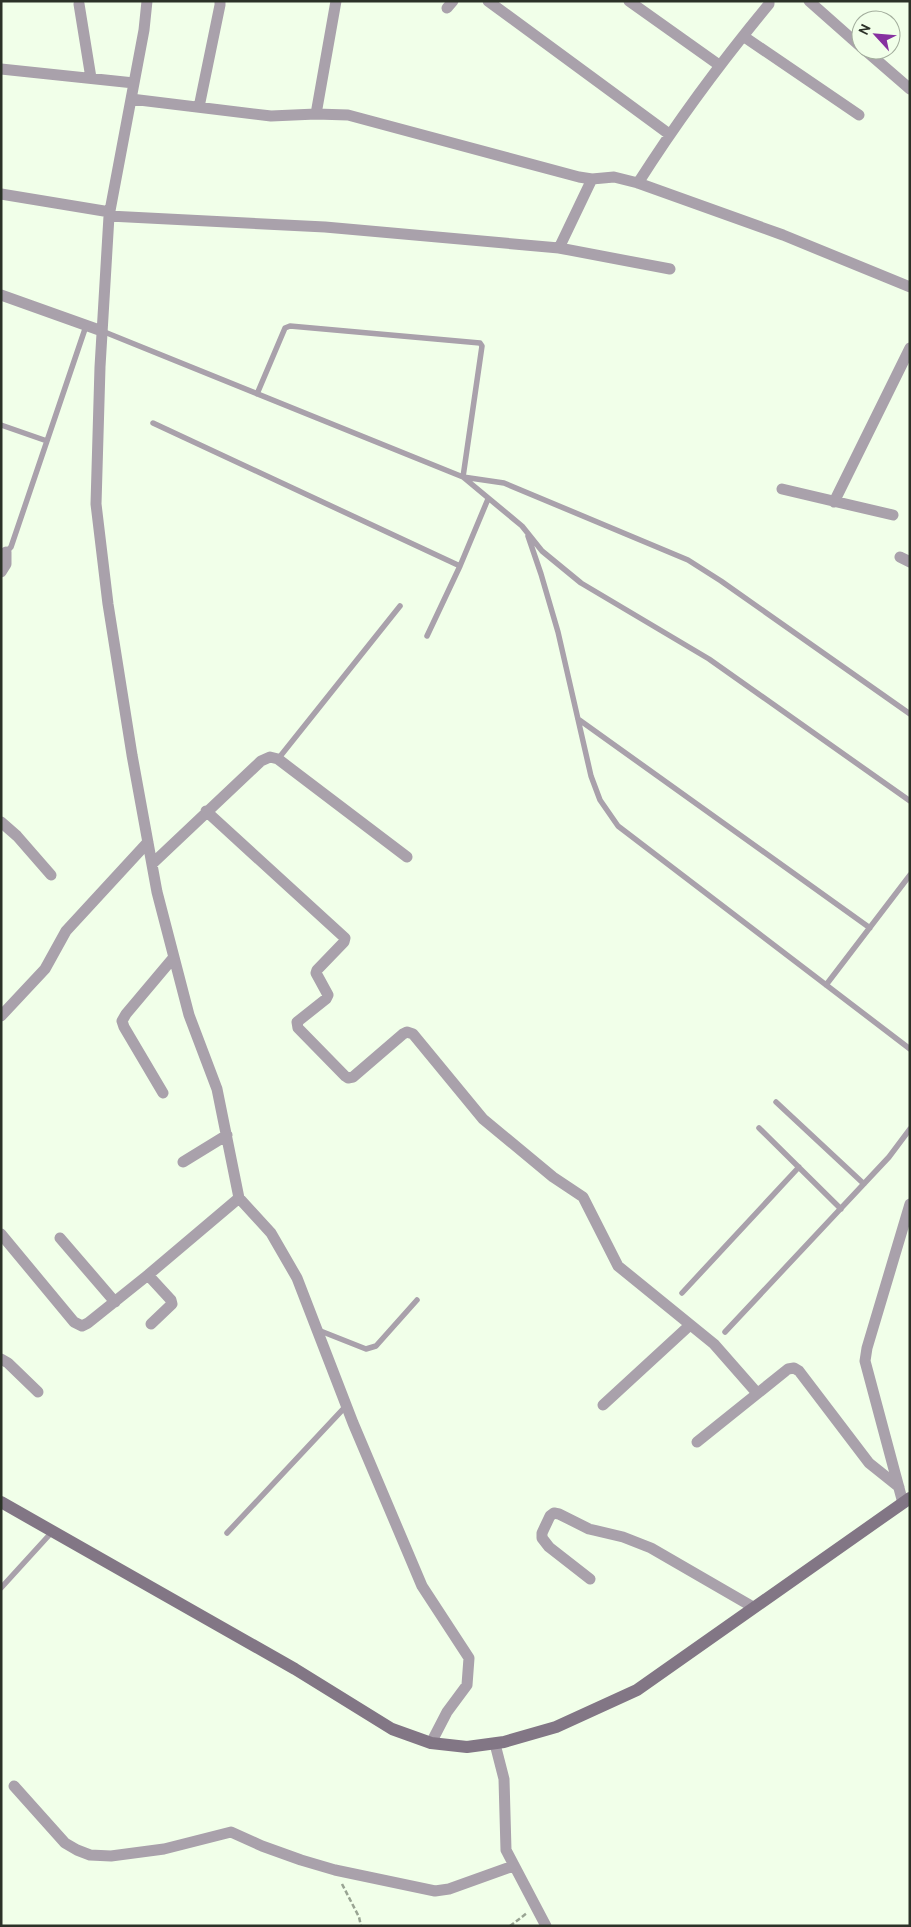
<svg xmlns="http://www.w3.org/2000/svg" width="911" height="1927" font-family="Cabin,sans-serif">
  <rect width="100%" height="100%" fill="#f1ffe9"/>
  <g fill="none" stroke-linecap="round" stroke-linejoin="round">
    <!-- path -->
    <path stroke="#99a493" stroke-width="2.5" stroke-dasharray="5 2.5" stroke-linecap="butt" d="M342,1884L359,1917L361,1926
      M510,1926L527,1913"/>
    <!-- lane -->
    <path stroke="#a9a1ab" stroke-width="5.5" d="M102,331L463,477L504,483L688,560L721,581L910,714
      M257,394L285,328L290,326L480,343L482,346L463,477L522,526L542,551L581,583L709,659L910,801
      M153,423L460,566
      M1,425L47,441
      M528,536L541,574L558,632L591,776L600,800L618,826L910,1049
      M6,552L11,547L86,326
      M427,636L460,566L488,499
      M578,719L870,928
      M278,759L400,606
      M826,985L910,875
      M776,1102L864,1184
      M759,1128L841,1209
      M682,1293L799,1167
      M318,1330L366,1349L376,1346L417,1300
      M725,1332L889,1157L910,1129
      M227,1533L346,1406
      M1,1588L52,1532"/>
    <!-- street -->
    <path stroke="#a9a1ab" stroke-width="11" d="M147,1L144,30L109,216L100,367L96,504L108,604L132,755L157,892L189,1015L217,1089L239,1198L271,1233L297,1278L353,1423L422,1586L469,1658L467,1685L447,1712L431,1743
      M488,1L669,134
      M629,1L719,65
      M809,1L861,47
      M79,4L91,78
      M447,8L453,1
      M743,36L859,115
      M865,50L910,89
      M1,69L134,83
      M131,99L271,116L316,114L348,115L579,177L592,179L614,177L638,183L783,235L910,287
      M199,107L220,5V1
      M316,114L336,1
      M638,183C678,120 721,62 769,4V1
      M1,194L110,212
      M109,216L325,227L559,248L670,269
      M559,248L592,179
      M1,295L102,331
      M782,489L893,515
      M834,502L910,348
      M900,557L910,562
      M1,572L6,564V552
      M206,811L345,938L344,942L317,970L316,973L328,995L326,999L297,1022L298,1028L345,1076L348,1078L353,1077L403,1034L407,1032L413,1034L483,1119L553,1177L583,1197L618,1266L714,1344L757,1393
      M1,822L17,836L51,875
      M152,864L261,761L270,757L278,759L407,857
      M1,1016L45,969L66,931L148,842
      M163,1093L124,1027L122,1021L126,1014L174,957
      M183,1162L227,1135
      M1,1234L74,1322L82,1326L88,1323L148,1275L239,1198
      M60,1238L115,1302
      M148,1275L171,1300L172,1304L151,1324
      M1,1359L8,1363L38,1392
      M603,1405L690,1325
      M697,1442L788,1369L794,1368L799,1371L869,1463L899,1487
      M903,1503L865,1361L867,1348L910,1204
      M590,1579L549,1547L542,1538V1533L550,1516L554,1513L559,1514L589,1529L623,1537L651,1548L753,1607
      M495,1744L504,1779L506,1850L546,1926
      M14,1786L65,1843L77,1850L90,1855L111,1856L164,1849L231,1832L262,1846L301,1860L335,1870L435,1891L449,1889L513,1866"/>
    <!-- secondary -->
    <path stroke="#827685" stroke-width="12" d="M1,1502L295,1669L392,1729L431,1743L467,1747L504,1742L556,1727L637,1690L910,1498"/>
  </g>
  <!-- border -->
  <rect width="911" height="1927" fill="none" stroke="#2c3228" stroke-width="5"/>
  <!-- north arrow -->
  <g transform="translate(876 35) rotate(296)"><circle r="24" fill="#f1ffe9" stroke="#a2ad9c"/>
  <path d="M0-4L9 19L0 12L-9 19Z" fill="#86319f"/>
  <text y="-8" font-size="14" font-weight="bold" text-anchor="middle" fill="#2c3228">N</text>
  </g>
</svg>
